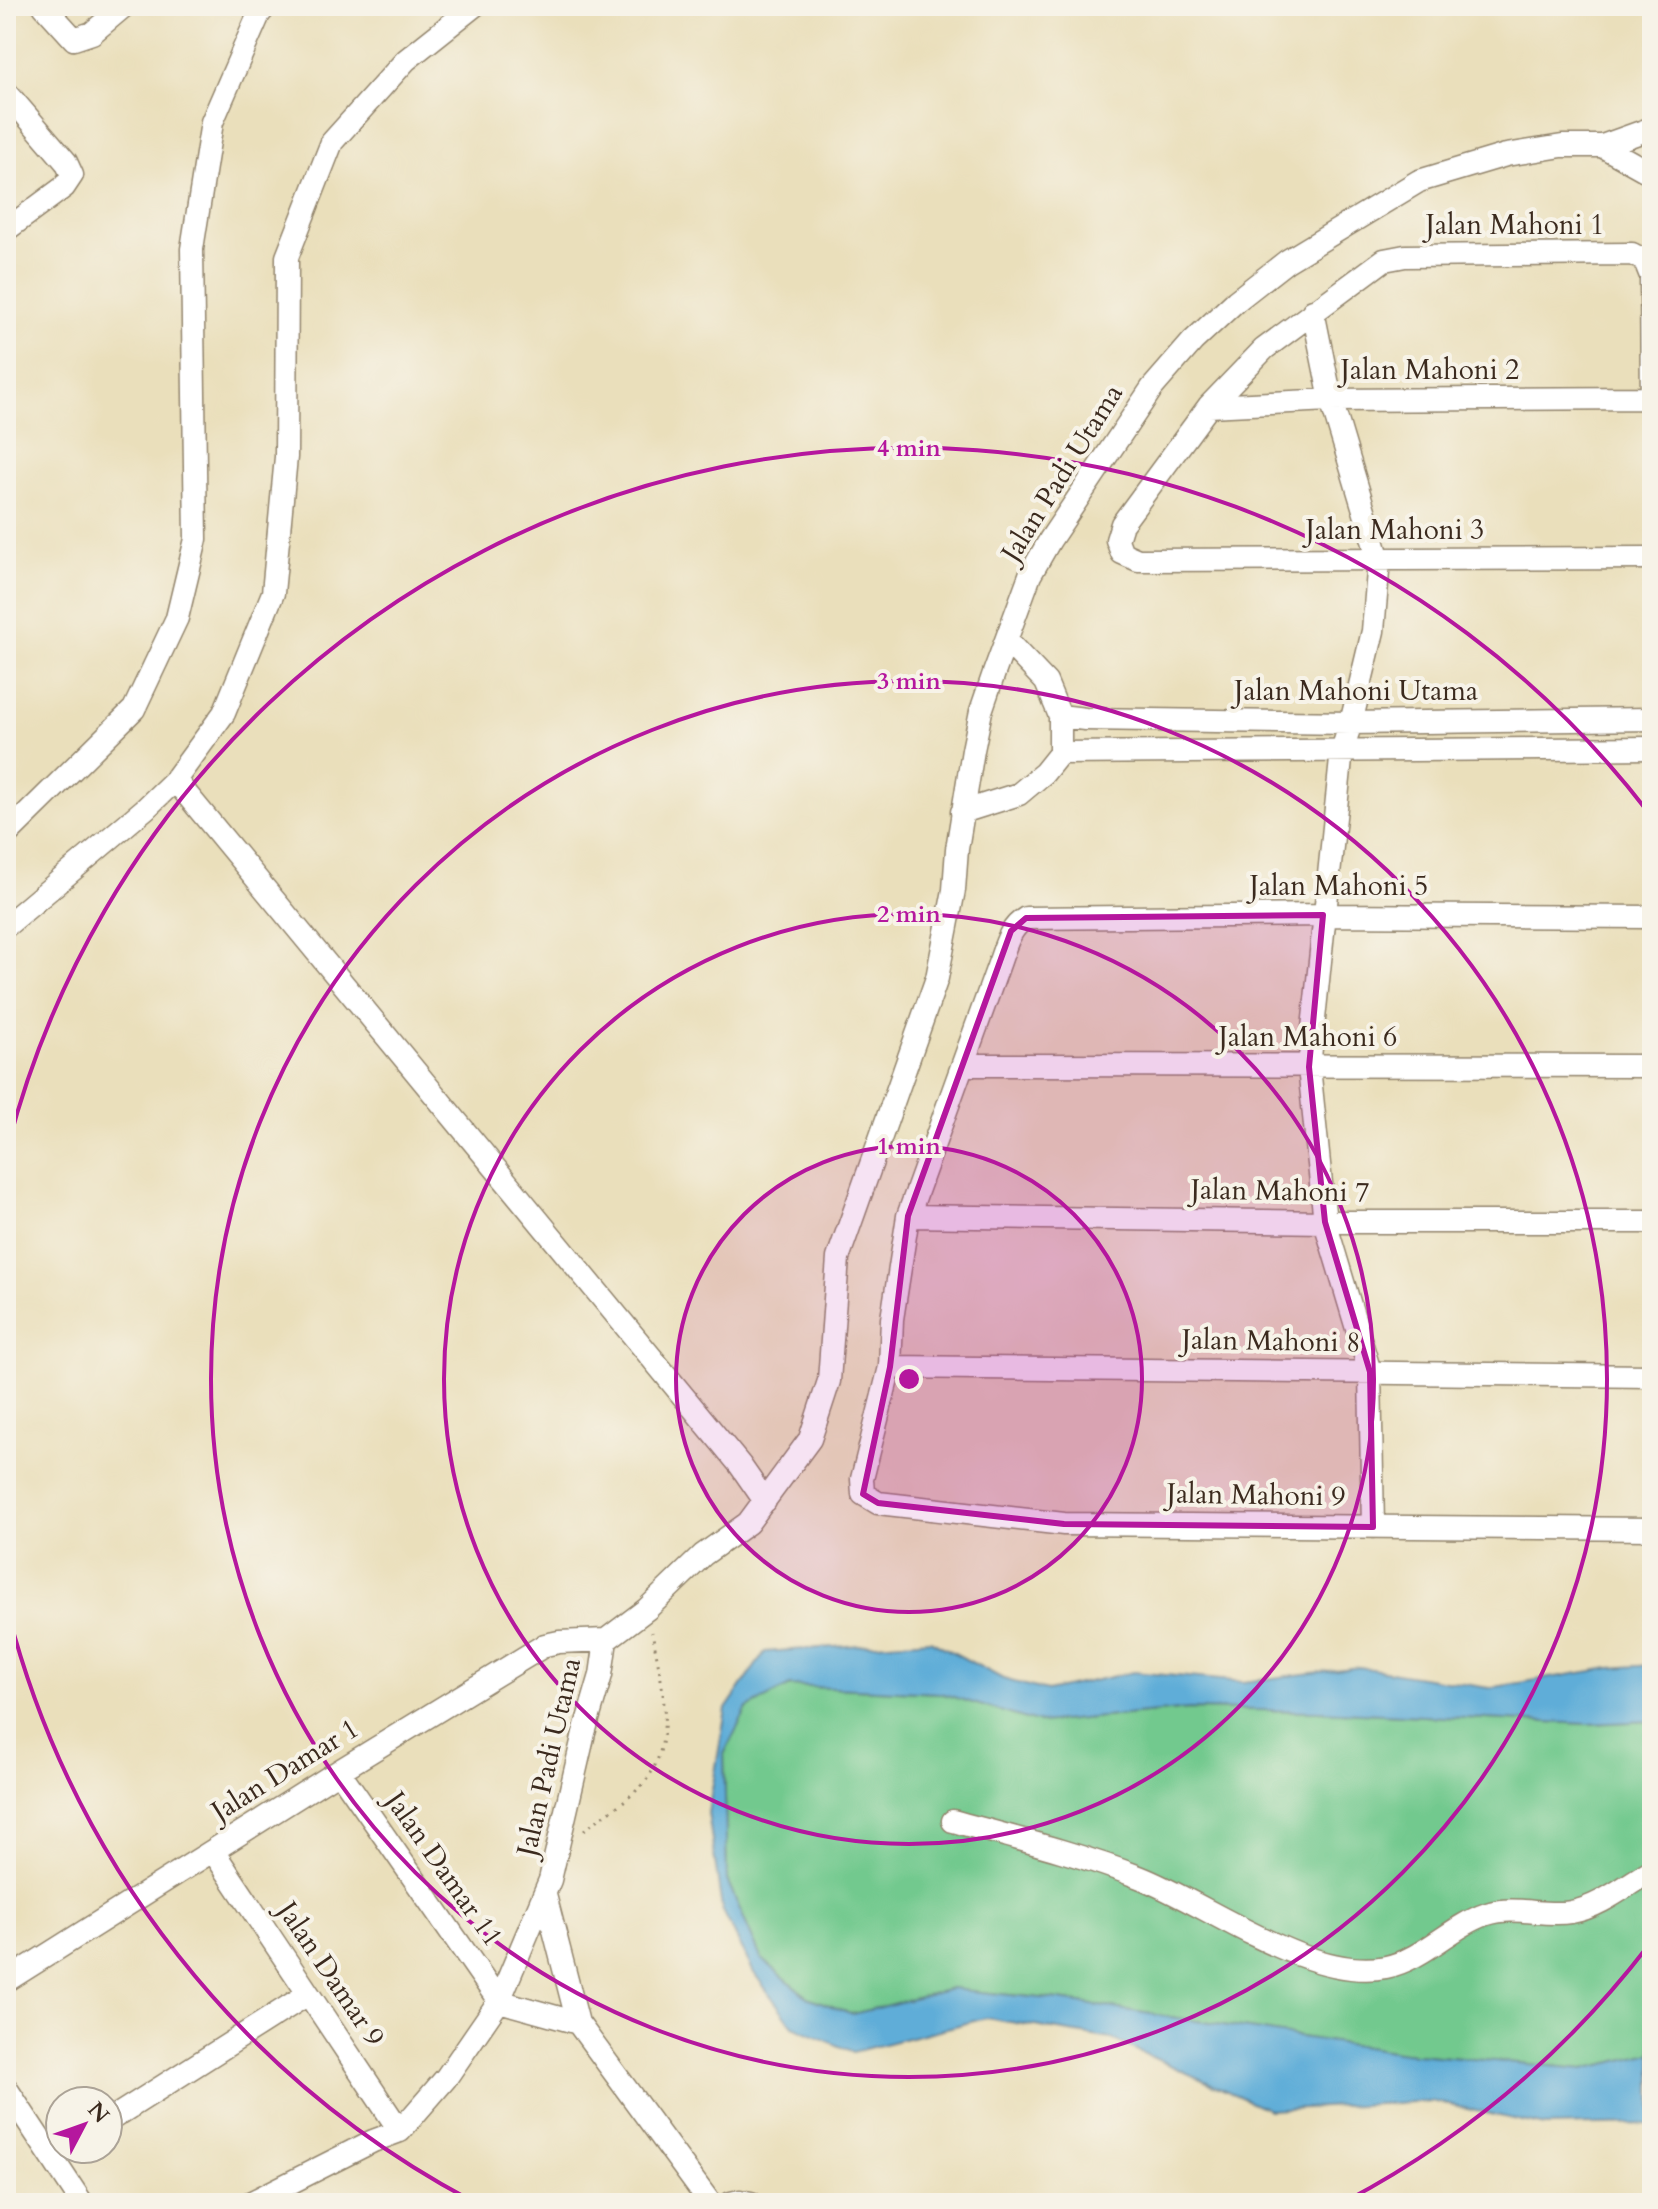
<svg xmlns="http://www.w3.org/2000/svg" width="1658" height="2209" font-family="Cardo,serif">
  <rect width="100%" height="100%" fill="#f7f3e8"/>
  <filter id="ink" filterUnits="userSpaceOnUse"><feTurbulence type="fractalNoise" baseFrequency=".0125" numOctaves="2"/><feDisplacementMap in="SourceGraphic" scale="16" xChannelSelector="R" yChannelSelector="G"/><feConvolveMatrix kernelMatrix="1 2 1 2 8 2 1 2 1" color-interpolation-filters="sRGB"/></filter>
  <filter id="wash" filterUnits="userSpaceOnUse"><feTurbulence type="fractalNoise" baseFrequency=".006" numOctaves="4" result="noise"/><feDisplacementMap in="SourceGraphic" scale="32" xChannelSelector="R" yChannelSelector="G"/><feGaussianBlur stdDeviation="1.8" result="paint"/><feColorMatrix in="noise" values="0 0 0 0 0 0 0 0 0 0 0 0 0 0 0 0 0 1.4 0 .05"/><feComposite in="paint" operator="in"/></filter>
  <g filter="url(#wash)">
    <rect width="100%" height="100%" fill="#eadfbb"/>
    <!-- green -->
    <path fill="#72c98e" stroke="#567a56" stroke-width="2" d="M790,1686L940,1693L1040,1723L1189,1709L1319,1711L1588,1724L1652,1721V2053L1584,2069L1404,2053L1060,2000L951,1989L853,2014L807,1997L761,1958L727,1880L724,1754L747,1708Z"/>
    <!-- water -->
    <path fill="#5fadd8" stroke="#4d6c7b" stroke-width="2" d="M930,1640L1003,1679L1047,1691L1133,1672L1243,1682L1359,1667L1489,1688L1610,1668L1652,1665V1721L1588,1724L1319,1711L1189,1709L1040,1723L940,1693L790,1686L747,1708L724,1754L727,1880L761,1958L807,1997L853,2014L951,1989L1060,2000L1404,2053L1584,2069L1652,2053V2124L1545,2126L1431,2101L1269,2110L1112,2039L986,2018L853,2052L793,2026L754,1973L722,1909L708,1813L726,1709L765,1652Z"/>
  </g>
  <g filter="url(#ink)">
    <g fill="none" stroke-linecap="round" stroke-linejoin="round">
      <defs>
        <path id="minor" d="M44,6L74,39L92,33L124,6
          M6,92L66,162L72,175L64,187L6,230
          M1602,146L1652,174
          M1313,311L1331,400L1379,560L1373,631L1351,723L1342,750L1309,1067L1325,1222L1370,1372L1373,1527
          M1209,406L1331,400L1652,398
          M1652,407L1651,276L1645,261L1632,254L1405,256L1384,260L1264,349L1209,406L1122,524L1117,540L1122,553L1138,560L1652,558
          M1060,716L1085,719L1351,723L1652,719
          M1060,753L1652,748
          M175,780L740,1465L765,1501
          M962,812L1019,794L1044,773L1060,753V716L1046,682L1007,641
          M6,835L134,709L177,618L196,539L192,249L212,122L259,14L266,6
          M1652,917L1323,915L1026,918C1010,927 1006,944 1000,961L908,1216L892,1319L890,1367L862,1479L863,1494L878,1503L1064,1524L1652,1529
          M6,926L146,808L175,780L224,713L273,593L286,457L287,257L332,142L406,60L474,6
          M963,1065L1652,1066
          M908,1216L1325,1222H1652
          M890,1367L1652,1376
          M339,1771L499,2001L578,2023
          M953,1821C1015,1838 1079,1854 1139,1877C1208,1904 1310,1982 1386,1967C1424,1959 1451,1926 1487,1914C1516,1905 1543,1917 1571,1912C1599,1908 1628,1884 1652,1870
          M213,1851L400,2131
          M545,1895L578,2023L710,2203
          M6,1981L339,1771L545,1645L559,1642L606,1640
          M6,2088L82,2203
          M108,2121L308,1994
          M250,2203L373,2141L400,2131L446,2078L499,2001L550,1880L584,1733L601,1675L606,1640L647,1609L703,1555L748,1523L810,1439L829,1381L838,1258L937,978L954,890L957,849L973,750L981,711L994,673L1030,575L1050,540L1152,388L1193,341L1236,301L1287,261L1419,181L1506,155L1562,146H1602L1652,128
          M731,2203L740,2201L751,2203"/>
      </defs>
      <!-- minor casing -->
      <use href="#minor" stroke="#92846c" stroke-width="25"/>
      <!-- path -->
      <path stroke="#92846c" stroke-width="3" stroke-dasharray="2 6" stroke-linecap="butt" d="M584,1830C602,1816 634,1797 647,1779C677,1737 661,1679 652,1632"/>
      <!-- minor -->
      <use href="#minor" stroke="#fff" stroke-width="22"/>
    </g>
  </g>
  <!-- marked area -->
  <path fill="#b5179e" fill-opacity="0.2" stroke="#b5179e" stroke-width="6" stroke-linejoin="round" d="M1323,915L1309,1067L1325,1222L1370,1372L1373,1527L1064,1524L878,1503L863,1494L890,1367L908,1216L1011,931L1026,918Z"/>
  <!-- distance rings -->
  <circle cx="909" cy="1379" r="233" fill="#b5179e" fill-opacity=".12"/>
  <g fill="none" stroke="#b5179e" stroke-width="4">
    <circle cx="909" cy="1379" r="233"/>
    <circle cx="909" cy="1379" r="465"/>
    <circle cx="909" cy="1379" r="698"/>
    <path d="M1648 1946A931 931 0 0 1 1346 2201M472 2201A931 931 0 0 1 8 1612M8 1146A931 931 0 0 1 1648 812"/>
  </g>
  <g text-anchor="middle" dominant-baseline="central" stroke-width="8" stroke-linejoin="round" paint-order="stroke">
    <!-- street labels -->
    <g font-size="28" fill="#3b2a1e" stroke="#f7f3e8">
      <text x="1515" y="225">Jalan Mahoni 1</text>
      <text x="1430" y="370">Jalan Mahoni 2</text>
      <text transform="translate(1062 473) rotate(-58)">Jalan Padi Utama</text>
      <text x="1395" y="530">Jalan Mahoni 3</text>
      <text x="1356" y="691">Jalan Mahoni Utama</text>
      <text x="1339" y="886">Jalan Mahoni 5</text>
      <text x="1308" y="1037">Jalan Mahoni 6</text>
      <text transform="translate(1280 1191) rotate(1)">Jalan Mahoni 7</text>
      <text transform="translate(1271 1341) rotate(1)">Jalan Mahoni 8</text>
      <text transform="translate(1256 1495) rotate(1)">Jalan Mahoni 9</text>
      <text transform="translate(549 1757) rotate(-77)">Jalan Padi Utama</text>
      <text transform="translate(285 1770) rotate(-32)">Jalan Damar 1</text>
      <text transform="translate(444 1869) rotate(55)">Jalan Damar 11</text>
      <text transform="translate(331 1974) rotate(56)">Jalan Damar 9</text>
    </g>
  </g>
  <circle cx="909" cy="1379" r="12" fill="#b5179e" stroke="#f7f3e8" stroke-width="4"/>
  <g font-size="24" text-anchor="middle" font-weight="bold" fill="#b5179e" stroke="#f7f3e8" stroke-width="8" stroke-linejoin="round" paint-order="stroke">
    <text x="909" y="456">4 min</text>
    <text x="909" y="689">3 min</text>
    <text x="909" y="922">2 min</text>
    <text x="909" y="1154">1 min</text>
  </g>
  <!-- margin -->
  <rect width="1658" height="2209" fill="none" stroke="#f7f3e8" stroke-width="32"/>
  <!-- north arrow -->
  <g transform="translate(84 2125) rotate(49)"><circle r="38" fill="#f7f3e8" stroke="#aca397" stroke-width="2"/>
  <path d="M0-6L14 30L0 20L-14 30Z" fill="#b5179e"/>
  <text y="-12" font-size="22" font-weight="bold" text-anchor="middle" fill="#3b2a1e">N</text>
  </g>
</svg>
